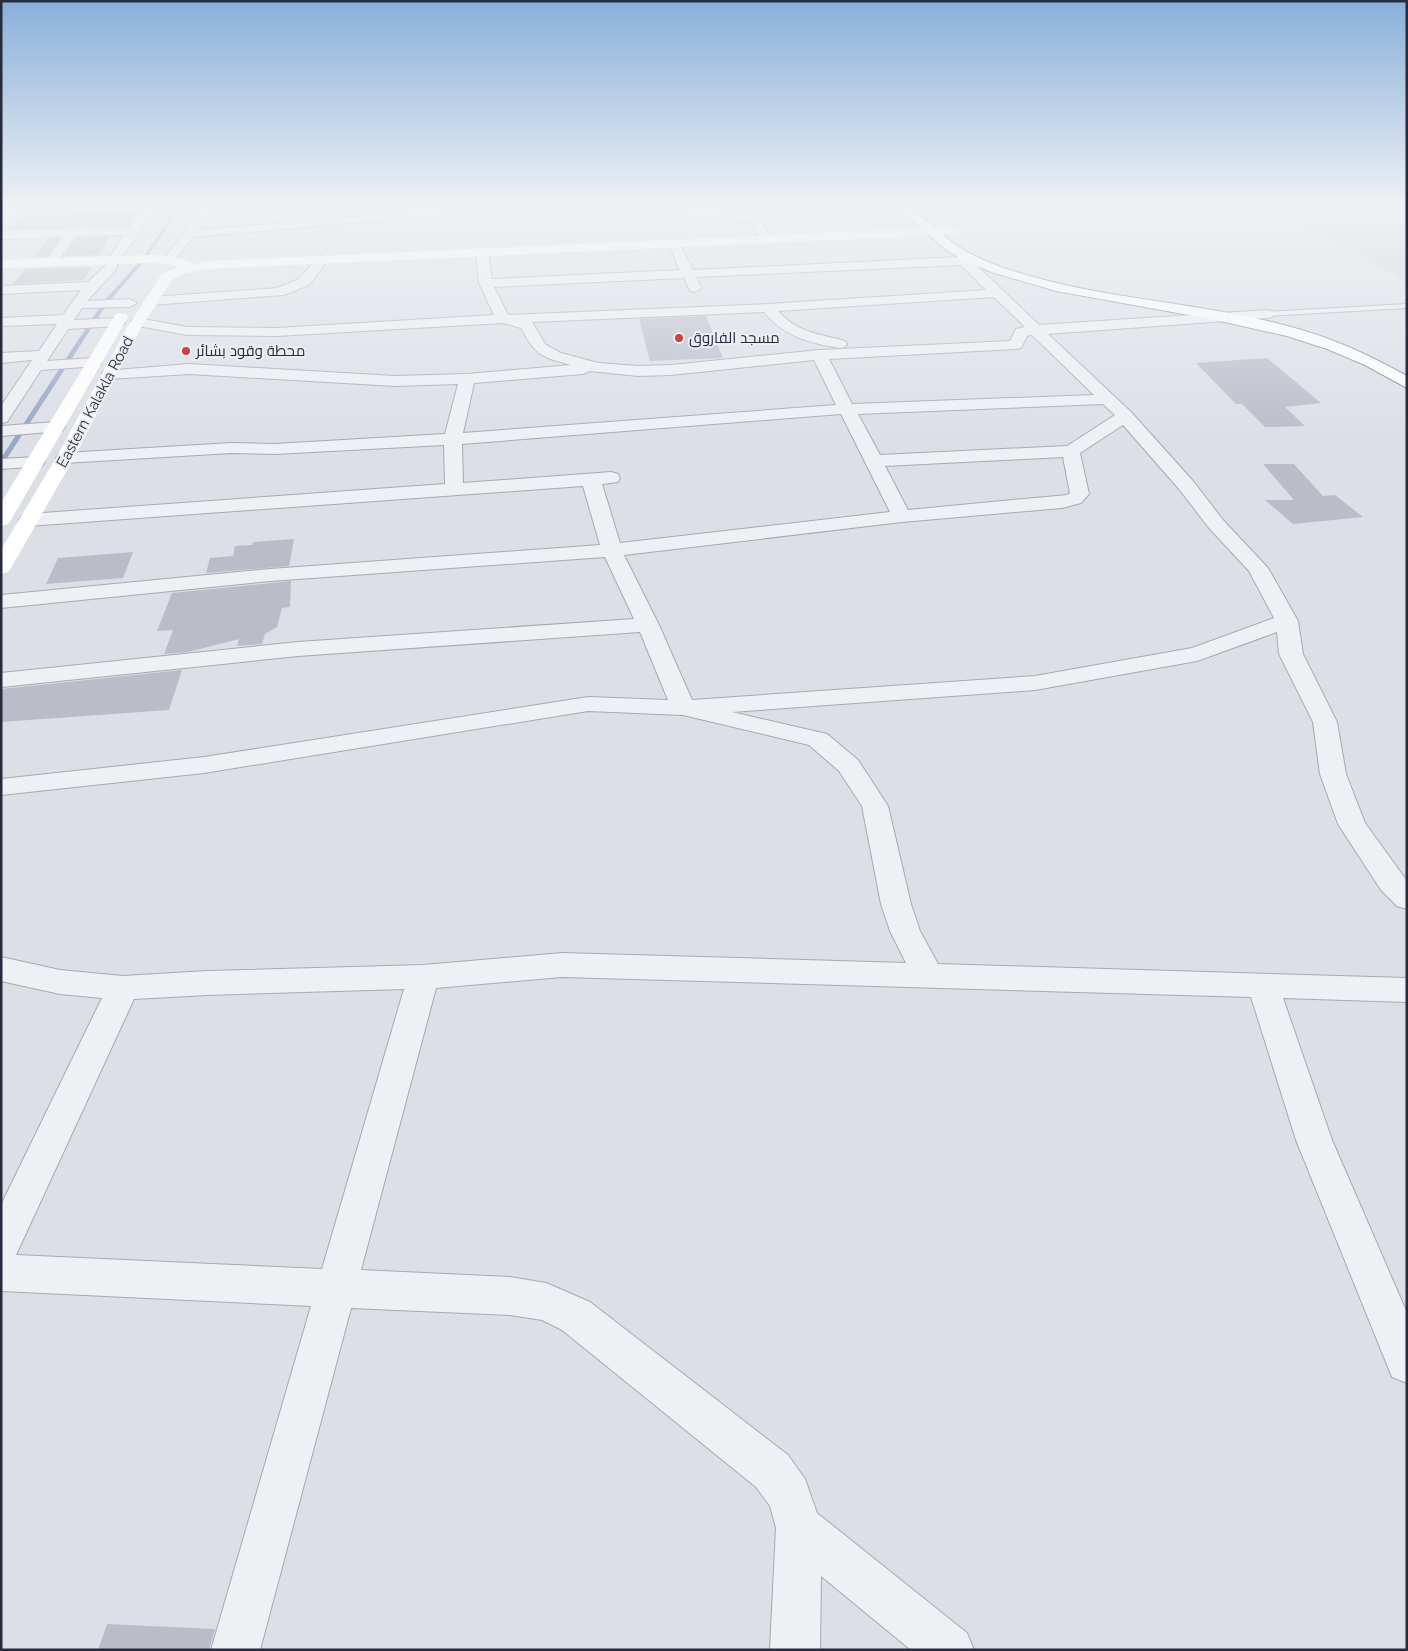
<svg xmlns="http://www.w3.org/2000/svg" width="1408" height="1651" font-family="Raleway,Cairo,sans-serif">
  <rect width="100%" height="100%" fill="#dcdfe6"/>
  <!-- built -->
  <path fill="#ced1da" d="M1269,206H1407V281Z"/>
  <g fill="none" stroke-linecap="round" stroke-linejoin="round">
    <!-- stream -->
    <path fill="#98a7c5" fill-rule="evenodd" d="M178,206H182L145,260L107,304L4,463L1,465V458L103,302L143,258Z"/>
  </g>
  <!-- building -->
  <path fill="#babdc8" d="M137,213L128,226L88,227L82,224L74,227L10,229L22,217Z
    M110,237L99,255L64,256L77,238Z
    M48,239H59L47,257H34Z
    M92,267L83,280L13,284L25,269Z
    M706,316L723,358L650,361L639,319Z
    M1267,358L1321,403L1285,407L1305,426L1265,427L1242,404H1236L1196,363Z
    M1263,464H1294L1323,496L1335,495L1363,517L1293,524L1265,500H1294Z
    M294,539L289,566L206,573L210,558L233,556L235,546L252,545L253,542Z
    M133,552L123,578L46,584L58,558Z
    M291,581L290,607L282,608L277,627L265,634L262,644L237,646L239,639L188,652L164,654L173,630L157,631L172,593Z
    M182,670L169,710L1,722V689Z
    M107,1624L215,1629L209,1650H98Z"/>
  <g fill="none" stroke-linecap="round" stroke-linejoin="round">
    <defs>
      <path id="lane" d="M1032,206H1081L1047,210Z
        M1407,304V308L1267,316L1263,314L1267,312Z"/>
      <path id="street" d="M80,206H155L140,230L141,231L120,259L115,271L87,301L130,299L137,303L130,307L82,308L74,320L118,318L123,319L125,322L123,325L118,326L68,329L47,361L93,358L98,360L101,363L98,366L41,370L7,422L1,423V406L32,360L1,363V353L39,351L57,324L1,326V318L63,315L81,290L1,294V286L88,282L104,267L124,235L76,236L56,264L52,265L46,261L63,237L1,239V231L74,229L83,226L88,229L129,228L141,211L1,216V210Z
        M200,206H239L234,209L210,210L198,230L351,218L450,206H471L470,208L441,215L193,237L173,263H165L163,260L193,221Z
        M612,206C660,206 711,206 758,218L770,235L768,238H760L750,222L742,220L617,209Z
        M674,240L680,244L693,270L959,257L962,253L966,252L972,256L971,260L1039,325L1267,310L1272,311L1274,314L1272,317L1267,318L1048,334L1131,412L1193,481L1223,520L1268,568L1298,621L1303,654L1337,722L1346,774L1365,823L1407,881V909L1397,906L1381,890L1338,824L1320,774L1313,722L1279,654L1277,632L1197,661L1035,690L732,712L827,734L858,760L888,806L911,904L920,931L938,964L1407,978V1002L1283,998L1332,1140L1407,1313V1383L1392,1377L1296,1140L1251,997L562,977L436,988L361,1270L510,1277L546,1283L560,1289L590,1302L788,1455L805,1479L817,1513L967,1633L974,1650H911L821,1576L820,1650H770L776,1528L770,1506L756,1487L562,1330L542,1320L510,1315L351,1308L260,1650H211L311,1306L1,1291V1205L102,998L60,994L1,981V957L60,970L123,976L207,971L423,965L562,953L906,963L890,931L881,904L862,806L839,771L809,745L683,715L588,711L204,773L1,795V779L204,757L588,697L668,700L640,632L298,656L1,687V673L298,642L634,619L605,557L270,581L1,608V595L270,569L600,545L583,486L29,526L22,524L19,520L22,516L29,514L445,484L444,445L275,454L231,453L65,463L59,462L56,458L59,454L65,453L231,443L275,444L445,434L458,384L395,386L189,374L110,379L104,377L102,374L104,371L189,364L395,376L467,374L571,365C540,356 537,357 521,328L503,323L277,336L187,335L133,325L131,322L133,319L138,318L187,327L277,328L494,315L479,283L476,253L478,250H486L488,253L492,279L680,270L668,244ZM961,265L986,290L768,304L508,315L494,287L684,278L690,291L695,292L702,288L696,277ZM994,297L1025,327L1016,329L1010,341L819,350L671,365L638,366L598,363L561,353L546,345L532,322L764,312C784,337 810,343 840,348L845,347L847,344L845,341C820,334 797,333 778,311ZM1032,335L1094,395L852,404L829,359L1016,349L1021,348L1027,336ZM814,360L836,405L463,433L474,383L583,374L590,371L638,376L671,375ZM1103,404L1115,415L1067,446L880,455L858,414ZM841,414L890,512L620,543L602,484L618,482L620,478L618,474L611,472L463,483L462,444ZM1123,425L1179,489L1209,528L1249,571L1274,618L1192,648L1035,676L692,700L659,625L624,555L902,522L1062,508L1081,503L1089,494L1080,453ZM1063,457L1070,493L1067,495L908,510L885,466ZM404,989L322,1269L16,1255L134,999L207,995Z
        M322,256L328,260L309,285L284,295L152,305L145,301L152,297L277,288L299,279L318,257Z
        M56,422L62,423L65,427L62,431L1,436V426Z
        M36,457L42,458L45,462L42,466L1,469V459Z"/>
      <path id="highway" d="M896,206C899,206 904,206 907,206C913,208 949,242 961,248C978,259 997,266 1016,272C1121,305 1236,302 1339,343C1362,352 1385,364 1407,376V388L1365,365L1327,349L1287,336L1211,319L1056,291L991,272L963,260L945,249Z"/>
    </defs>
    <!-- lane casing -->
    <use href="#lane" stroke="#a6a9b3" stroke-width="2"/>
    <!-- street casing -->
    <use href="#street" stroke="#a6a9b3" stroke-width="2"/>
    <!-- highway casing -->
    <use href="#highway" stroke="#848a9b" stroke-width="2"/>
    <!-- lane -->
    <use href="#lane" fill="#eff0f4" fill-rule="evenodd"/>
    <!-- street -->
    <use href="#street" fill="#eff0f4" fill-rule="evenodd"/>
    <!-- secondary -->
    <path fill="#fff" fill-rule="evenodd" d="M954,227L960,231L958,234L208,269L183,274L172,280L142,326L74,458L11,568L8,572L1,574V550L56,458L128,326L162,274L179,267L168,264L149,263L1,268V260L149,255L169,256L196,264L208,261Z
      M121,313L126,314L128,317L11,520L8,524L1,526V503L114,317L116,314Z"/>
    <!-- highway -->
    <use href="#highway" fill="#fff" fill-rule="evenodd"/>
  </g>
  <!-- sky -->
  <linearGradient id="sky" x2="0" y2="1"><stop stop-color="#88afda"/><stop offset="0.47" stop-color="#eff1f4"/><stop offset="1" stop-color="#eff1f4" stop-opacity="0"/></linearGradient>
  <rect width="1408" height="438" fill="url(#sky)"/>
  <!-- markers -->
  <g fill="#c74446" stroke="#ebeef4" stroke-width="2">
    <circle cx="679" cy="338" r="5"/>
    <circle cx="186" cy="351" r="5"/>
  </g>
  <g text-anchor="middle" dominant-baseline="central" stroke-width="4" stroke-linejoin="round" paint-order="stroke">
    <!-- far-poi labels -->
    <g font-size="15" fill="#272b3b" stroke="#ebeef4" text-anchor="start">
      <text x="689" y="338">مسجد الفاروق</text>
      <text x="196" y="351">محطة وقود بشائر</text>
    </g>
    <!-- far-street labels -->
    <g font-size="15" fill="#272b3b" stroke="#ebeef4">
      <text transform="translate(95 402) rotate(-62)">Eastern Kalakla Road</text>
    </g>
  </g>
  <!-- border -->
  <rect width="1408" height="1651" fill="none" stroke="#272b3b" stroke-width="5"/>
</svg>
